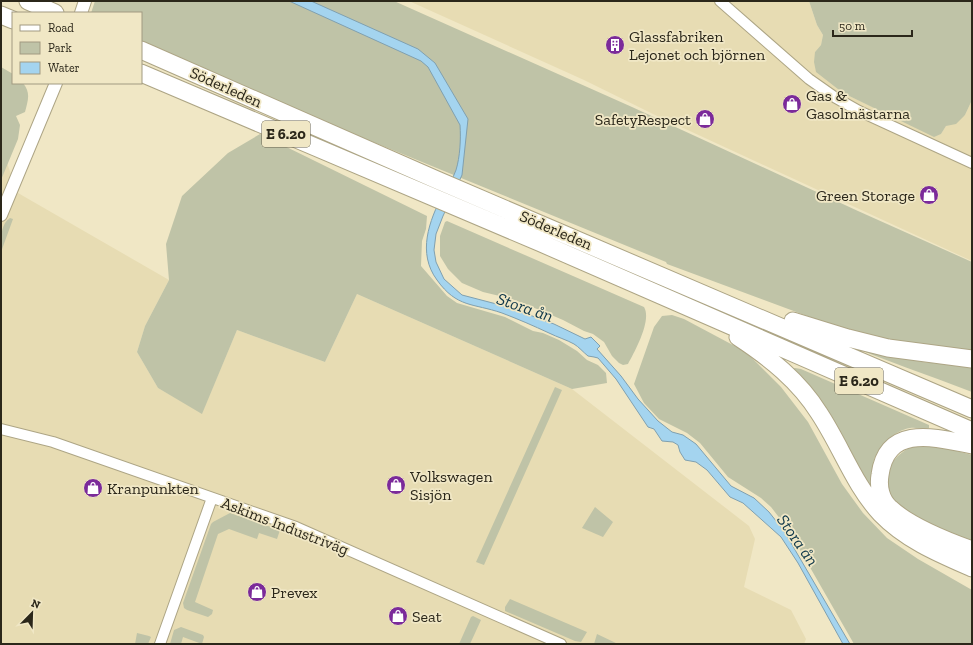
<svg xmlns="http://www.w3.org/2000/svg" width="973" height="645" font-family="'Zilla Slab',serif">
  <rect width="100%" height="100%" fill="#f0e7c5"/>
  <!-- built -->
  <path fill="#e7dcb3" d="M409,1H809L817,25L823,35L821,45L815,52L843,93L934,136L941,134L946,126L965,115L972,100V261L653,114L584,80Z
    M1,147L18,193L169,280L145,326L137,352L158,388L202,413L237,330L325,362L357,294L572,389L749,526L755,539L744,587L791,610L806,639L804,644H1Z"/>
  <!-- green -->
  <path fill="#bfc3a7" d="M95,1H394L632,107L858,211L972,262V355L922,348L826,323L667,264L666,262L356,135L141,41V13H91Z
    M809,1H972V100L965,115L956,124L946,126L941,134L934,137L843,93L816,72L814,62L815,52L821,45L823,35L817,25Z
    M1,67L13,74V83H23C31,93 28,100 25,112L16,116L20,125L18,139L1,180Z
    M260,134L427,216L426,229L422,241L421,266L447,296L457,303L505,317L533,331L543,333L559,340L577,351L587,360L598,365L606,373L607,383L572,389L357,294L325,362L237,330L202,414L158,388L137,352L145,326L169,280L166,244L182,196L228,153Z
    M10,218L13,219L1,252C1,240 0,224 10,218Z
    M447,221L644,307C652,320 635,351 628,364L623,365L619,363L612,356L604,342L593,334L584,331L563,320L542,311L512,299L483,292L462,283L448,269L440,256V236L445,222Z
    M672,315L684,319L746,352L781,387L808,422L842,484L863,513L887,538L918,559L972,590V644H854L788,529L771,507L761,498L728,477L700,443L687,433L659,419L644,403L634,384L654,327L662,316Z
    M841,340L923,362L972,367V392C928,375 884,360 840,342Z
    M795,368L801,369L929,425V428C923,430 917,427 910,428C895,430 879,446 874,460C871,469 873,479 870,488L792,369Z
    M555,387L562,390L484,565L476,562Z
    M930,444L972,455V544C949,534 896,514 888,489C885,483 888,474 890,468C892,459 905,449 914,446C919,445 925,445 930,444Z
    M595,507L613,522L603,537L582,528Z
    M230,513L280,530L277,539L259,533L257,539L229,529L218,534L195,602L213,610L212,614L208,617L187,610L184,608L183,603L211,524L213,522Z
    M510,599L587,632L581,642L575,641L505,611V607Z
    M473,616L481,620L470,644H459L471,617Z
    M181,627L203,635L204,637L202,644L183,637L181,644H170L174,630Z
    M137,633L149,636L151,637L148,644H135Z
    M597,634L618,644H594Z"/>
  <!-- water -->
  <path fill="#a4d4ef" stroke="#80a0af" d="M289,1H311L418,49L435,63L468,119L462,175L443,216L436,234L434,250L436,262L444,279L462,295L508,307L554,324L585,339L591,337L600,346L597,349L621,376L638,399L658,421L672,432L683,435L696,444L731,486L754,498L769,512L784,531L850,644H843L798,563L781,537L743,503L730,497L707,470L696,462L685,460L680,452L678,445L673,442L662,441L654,429L648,427L616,379L598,358L594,357L588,356C583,352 579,347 574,344C567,340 557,337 549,333C534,326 518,319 502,313C473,303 457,308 437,280C417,253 429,221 443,194C447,187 453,179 456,170C460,157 461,139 460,125L428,67L421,61Z"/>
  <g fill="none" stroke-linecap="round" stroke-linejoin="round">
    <defs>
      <path id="minor" d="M720,1L809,79L836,98L859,111L972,163
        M1,429L53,442L296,527L561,644
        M160,644L212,498"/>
      <path id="tertiary" d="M81,13L85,1
        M1,215L56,83"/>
      <path id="trunk" d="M28,1L55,13
        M1,15L13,20
        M141,50L437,180L972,409
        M141,73L541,243L972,431
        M793,321L848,338L888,348L972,359
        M738,337C770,358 799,381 819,413C841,446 854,485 881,514C906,540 940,554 972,568
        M972,445C937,438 887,423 880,475C878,487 881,500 890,508C909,526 947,541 972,550"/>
    </defs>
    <!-- minor casing -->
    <use href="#minor" stroke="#ada585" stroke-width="12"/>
    <!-- tertiary casing -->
    <use href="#tertiary" stroke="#ada585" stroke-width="14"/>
    <!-- trunk casing -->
    <use href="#trunk" stroke="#ada585" stroke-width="19"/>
    <!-- minor -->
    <use href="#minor" stroke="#fff" stroke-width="10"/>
    <!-- tertiary -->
    <use href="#tertiary" stroke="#fff" stroke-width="12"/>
    <!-- trunk -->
    <use href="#trunk" stroke="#fff" stroke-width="17"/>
  </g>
  <!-- icons -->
  <defs>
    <symbol id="building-disc" viewBox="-11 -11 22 22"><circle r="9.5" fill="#7b2a9a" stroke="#f0e7c5"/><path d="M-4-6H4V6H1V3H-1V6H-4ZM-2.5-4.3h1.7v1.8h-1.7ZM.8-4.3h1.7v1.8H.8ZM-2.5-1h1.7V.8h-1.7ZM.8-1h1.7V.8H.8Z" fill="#fff"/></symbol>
    <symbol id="shop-disc" viewBox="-11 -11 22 22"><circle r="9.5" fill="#7b2a9a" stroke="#f0e7c5"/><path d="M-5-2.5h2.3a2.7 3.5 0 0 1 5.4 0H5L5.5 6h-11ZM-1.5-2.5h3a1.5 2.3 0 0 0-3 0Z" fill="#fff"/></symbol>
  </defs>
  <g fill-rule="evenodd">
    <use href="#building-disc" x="604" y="34" width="22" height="22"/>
    <use href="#shop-disc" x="781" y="93" width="22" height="22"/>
    <use href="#shop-disc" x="694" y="108" width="22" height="22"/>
    <use href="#shop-disc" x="918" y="184" width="22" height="22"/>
    <use href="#shop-disc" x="385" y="474" width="22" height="22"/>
    <use href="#shop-disc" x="82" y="477" width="22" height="22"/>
    <use href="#shop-disc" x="246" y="581" width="22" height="22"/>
    <use href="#shop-disc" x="387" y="605" width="22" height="22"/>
  </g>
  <g text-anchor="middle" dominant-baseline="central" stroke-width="3.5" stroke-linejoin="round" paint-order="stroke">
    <!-- shield labels -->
    <g fill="#f0e7c5" stroke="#66614d" stroke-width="1">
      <rect x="262" y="121" width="48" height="26" rx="3"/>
      <rect x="835" y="368" width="48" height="26" rx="3"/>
    </g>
    <g font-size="15" font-weight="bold" fill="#2b271a">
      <text x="286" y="134">E 6.20</text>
      <text x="859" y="381">E 6.20</text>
    </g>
    <!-- poi labels -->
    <g font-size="16" fill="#2b271a" stroke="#f0e7c5" text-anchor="start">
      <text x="629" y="36">Glassfabriken<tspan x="629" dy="18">Lejonet och björnen</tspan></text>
      <text x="806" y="95">Gas &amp;<tspan x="806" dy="18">Gasolmästarna</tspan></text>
      <text x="691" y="119" text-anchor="end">SafetyRespect</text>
      <text x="915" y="195" text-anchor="end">Green Storage</text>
      <text x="410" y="476">Volkswagen<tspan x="410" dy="18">Sisjön</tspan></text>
      <text x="107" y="488">Kranpunkten</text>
      <text x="271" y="592">Prevex</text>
      <text x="412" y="616">Seat</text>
    </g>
    <!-- street labels -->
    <g font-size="16" fill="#2b271a" stroke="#f0e7c5">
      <text transform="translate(226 87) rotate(24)">Söderleden</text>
      <text transform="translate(556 230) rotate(23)">Söderleden</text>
      <text transform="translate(285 526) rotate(21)">Askims Industriväg</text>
    </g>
    <!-- water labels -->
    <g font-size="17" font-style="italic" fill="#0d3649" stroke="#f0e7c5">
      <text transform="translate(525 307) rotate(19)">Stora ån</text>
      <text transform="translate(798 540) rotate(55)">Stora ån</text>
    </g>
  </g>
  <!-- border -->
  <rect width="973" height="645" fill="none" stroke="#2b271a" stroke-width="4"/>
  <!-- legend -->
  <rect x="12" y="12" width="130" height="72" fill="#f0e7c5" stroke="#a19a81"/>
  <rect x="20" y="25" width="20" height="6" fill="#ffffff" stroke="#a19a81"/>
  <text x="48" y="32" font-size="12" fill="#2b271a">Road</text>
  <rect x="20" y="42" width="20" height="12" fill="#bfc3a7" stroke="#a19a81"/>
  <text x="48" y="52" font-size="12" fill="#2b271a">Park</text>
  <rect x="20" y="62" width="20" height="12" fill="#a4d4ef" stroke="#a19a81"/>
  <text x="48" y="72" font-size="12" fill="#2b271a">Water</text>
  <!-- north arrow -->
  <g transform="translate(32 613) rotate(23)" stroke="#f0e7c5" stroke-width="3" paint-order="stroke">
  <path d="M0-3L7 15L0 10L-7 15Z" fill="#2b271a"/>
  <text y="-6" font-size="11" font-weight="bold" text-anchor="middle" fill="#2b271a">N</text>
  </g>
  <!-- scale -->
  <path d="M833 30v6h79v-6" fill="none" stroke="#2b271a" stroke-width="2"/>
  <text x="839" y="30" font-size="12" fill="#2b271a" stroke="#f0e7c5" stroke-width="3" paint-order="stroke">50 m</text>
</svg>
